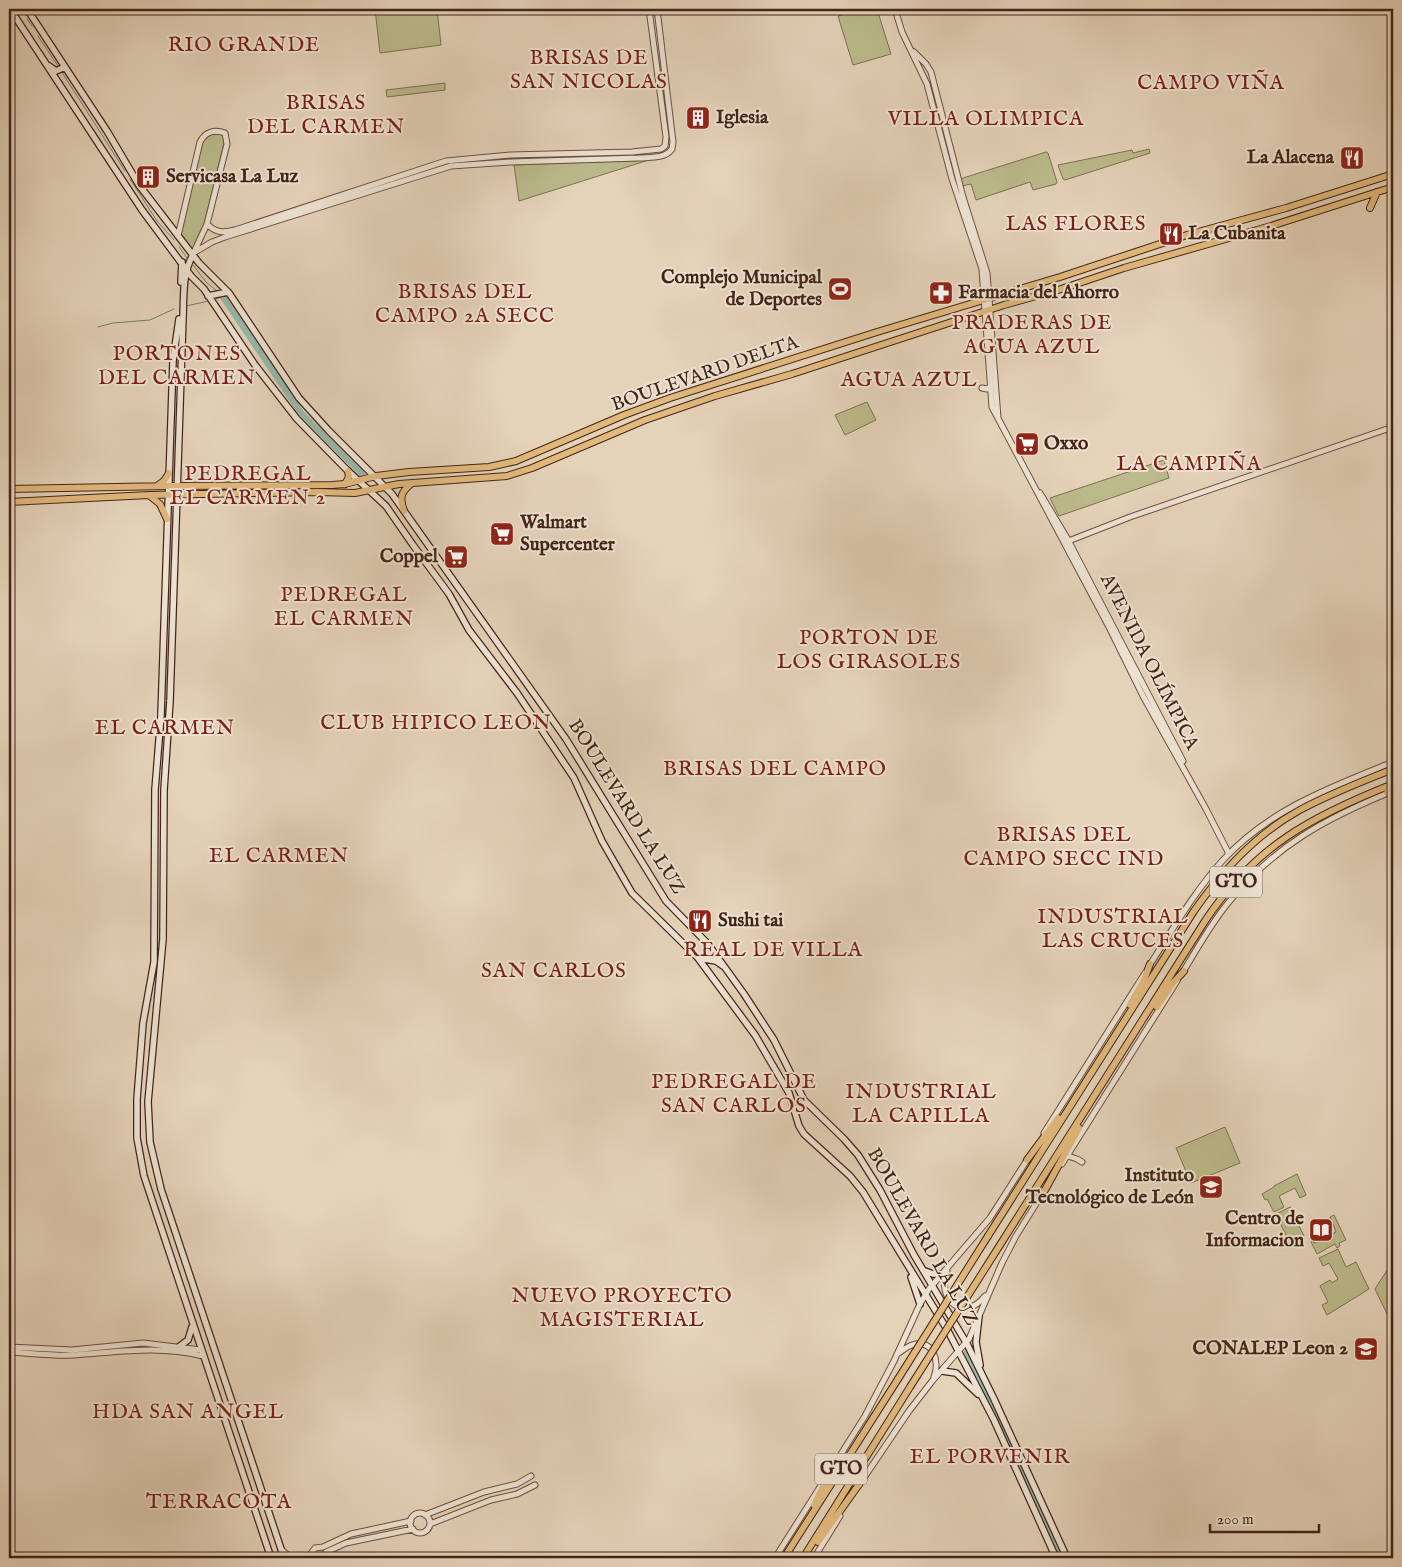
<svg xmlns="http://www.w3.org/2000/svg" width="1402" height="1567" font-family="'IM FELL English',serif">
  <rect width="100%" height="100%" fill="#e4d2b9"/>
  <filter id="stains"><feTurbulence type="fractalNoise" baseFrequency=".004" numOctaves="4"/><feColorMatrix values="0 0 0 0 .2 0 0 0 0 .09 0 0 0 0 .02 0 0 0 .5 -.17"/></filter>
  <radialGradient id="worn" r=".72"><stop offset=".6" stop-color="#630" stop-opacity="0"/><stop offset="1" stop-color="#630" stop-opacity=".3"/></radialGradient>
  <!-- green -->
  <path fill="#bbba8b" stroke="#7f7052" d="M375,9H437L441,45L380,53Z
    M861,9H877L891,54L853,65L838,16Z
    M445,83V90L387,97L386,90Z
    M217,133L223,134L224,138V143L204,224L192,251L180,235L202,140L208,135Z
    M1149,149L1150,153L1065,180L1063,179L1058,165L1132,150L1133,153Z
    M1046,152L1048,153L1057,182L1056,184L1033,190L1030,182L976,200L971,184L962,186L961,180L963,178Z
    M649,160L519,201L514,165Z
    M867,402L876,420L845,435L835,415Z
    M1164,460L1169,478L1059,516L1050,498Z
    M1225,1127L1240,1163L1191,1183L1176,1148Z
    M1297,1174L1306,1195L1300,1198L1295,1188L1279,1196L1284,1207L1274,1212L1267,1199L1265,1200L1262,1194L1274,1187V1186Z
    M1290,1207L1304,1236L1282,1246V1244L1289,1241L1278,1219L1272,1222L1270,1217Z
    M1334,1215L1346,1240L1339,1243L1340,1246L1337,1248L1335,1244L1317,1254L1311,1242L1312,1241L1314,1243L1336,1232L1330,1217Z
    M1338,1249L1346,1267L1356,1262L1369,1289L1327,1315L1322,1305L1328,1302L1320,1286L1330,1280L1332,1283L1338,1279L1329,1263L1323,1266L1319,1258Z
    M1393,1261V1326L1375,1289Z"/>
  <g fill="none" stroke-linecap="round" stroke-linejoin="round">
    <!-- stream -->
    <path stroke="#747d71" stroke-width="1" d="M20,9L21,10
      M27,19L32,26
      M38,36L58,66
      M63,74L125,171
      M130,179L157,221L174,240
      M179,247L187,258
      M193,265L206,282L217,291
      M216,299L223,297L222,296
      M186,306L209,301
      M98,327L113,323L150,320L174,309"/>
    <!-- river -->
    <path stroke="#95b8ac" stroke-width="6" d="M223,297L301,413L362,474
      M967,1352L1061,1558"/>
    <defs>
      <path id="tertiary" d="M895,9L902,32L927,84L952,179L982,269L992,407L1108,625L1143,696L1206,809L1229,854
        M914,52L926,64L931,72L963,197L987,273L998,418
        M178,236L200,142C205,132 214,129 225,133L227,144L207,224C216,233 223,233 235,230L446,161L510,155L632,152L661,149L665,146L666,137L649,9
        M194,252L207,224
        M195,252L212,242L225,237L451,166L511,162L639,158C650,157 665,159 672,149L673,142L657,9
        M982,388L987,389L991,386
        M1040,493L1067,538L1183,761
        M1066,542L1130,517L1393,427
        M1149,966C1173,929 1194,892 1223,860C1270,809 1331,787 1393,762
        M1182,974C1196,950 1210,925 1228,903C1274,846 1326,818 1393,791
        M1044,1133L1145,973
        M1068,1156L1077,1159L1082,1162
        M1062,1164L1177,981
        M947,1271C936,1300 964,1323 985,1296
        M9,1347L72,1350L143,1343L201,1350
        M9,1352C30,1353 52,1356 74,1355C120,1352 157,1345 203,1356
        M897,1354C902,1351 906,1347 912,1345C933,1338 940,1361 934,1377
        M829,1473L865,1416L894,1361L920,1304L929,1289L990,1218L1029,1157
        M859,1485L909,1411L933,1380L969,1339L1002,1263L1016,1236L1046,1188
        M410 1523a10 10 0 1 1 20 0a10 10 0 1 1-20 0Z
        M425,1515L484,1492L517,1484L531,1476
        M430,1524L491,1500L517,1494L535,1485
        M282,1550L291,1558
        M304,1558L310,1555L315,1548L323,1547L351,1534L411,1521
        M323,1558L326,1552L346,1543L413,1529
        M775,1558L820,1487
        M814,1558L840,1516"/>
      <path id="secondary" d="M10,9L142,210L191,276L204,289L255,365L297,419L348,471L386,506L413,545L449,594L469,630L517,693L574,778L602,841L632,893L698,958L755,1035L789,1093L799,1126L804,1134L850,1176L863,1192L948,1331L994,1420L1056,1558
        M27,9L107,131L139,185L199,263L229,293L299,398L329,431L392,494L566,739L666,901L708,944L744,994L774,1040L804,1100L844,1139L858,1155L880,1190L914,1255L967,1344L994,1399L1067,1558
        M49,66L56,71L65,67
        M193,255C182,273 184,297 183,317L170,701L164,790L163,939L148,1102L150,1142L161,1189L284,1558
        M181,282L182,262
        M208,296L228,292
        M179,319L173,361L161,715L155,790L154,962L143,1023L137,1099V1138L144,1176L271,1558
        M698,958L716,961L723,966
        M925,1271L933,1274H942
        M911,1277L920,1304
        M979,1316L976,1342L980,1365
        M180,1346L188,1340L192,1327
        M942,1371L956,1373L978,1394"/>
      <path id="primary" d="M1370,208L1377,192
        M345,484L349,477L348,471
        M157,486L164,481L169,473
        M9,489L169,486L332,485L345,484L376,476L409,472L489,467L516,461L624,415L670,398L877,332L1060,277L1187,235L1286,208L1393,174
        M150,496L160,504L167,519
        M9,502L149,495L317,492L355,493L399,484L507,476L532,468L645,420L715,396L792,374L1004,305L1058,290L1124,268L1271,226L1393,187
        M404,511C399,497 401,492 412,483
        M1387,793L1393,786
        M1130,1005L1144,980L1150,964
        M1157,1007L1172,984L1184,971
        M1027,1160L1058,1118
        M1045,1190L1079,1128
        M988,1236L1194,911C1222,871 1255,835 1298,811C1329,794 1361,782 1393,769
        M1000,1245L1205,921C1255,846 1312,816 1393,784
        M814,1505L830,1472
        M818,1542L860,1483
        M784,1558L898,1379
        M803,1558L910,1387"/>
    </defs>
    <!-- tertiary casing -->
    <use href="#tertiary" stroke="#6b5040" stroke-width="7"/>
    <!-- secondary casing -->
    <use href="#secondary" stroke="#432518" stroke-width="8"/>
    <!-- primary casing -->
    <use href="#primary" stroke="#432518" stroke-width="8"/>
    <!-- tertiary -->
    <use href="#tertiary" stroke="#ede2d2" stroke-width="5"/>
    <!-- secondary -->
    <use href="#secondary" stroke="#ede2d2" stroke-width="5.5"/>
    <!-- primary -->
    <use href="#primary" stroke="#e2b97c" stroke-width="6"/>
    <defs>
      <path id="primary-bridge" d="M898,1379L988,1236
        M910,1387L1000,1245"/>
    </defs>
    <!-- primary-bridge casing -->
    <use href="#primary-bridge" stroke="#432518" stroke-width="8" stroke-linecap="butt"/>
    <!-- primary-bridge -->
    <use href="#primary-bridge" stroke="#e2b97c" stroke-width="6"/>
  </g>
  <!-- icons -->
  <defs>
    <symbol id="building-square" viewBox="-11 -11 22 22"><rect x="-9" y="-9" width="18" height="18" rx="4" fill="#8f2418" stroke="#ede2d2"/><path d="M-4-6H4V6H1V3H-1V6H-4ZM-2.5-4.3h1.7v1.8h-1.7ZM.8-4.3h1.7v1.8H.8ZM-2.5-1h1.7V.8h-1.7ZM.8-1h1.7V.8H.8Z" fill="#fff"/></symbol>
    <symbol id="restaurant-square" viewBox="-11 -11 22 22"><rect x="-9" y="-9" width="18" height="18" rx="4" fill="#8f2418" stroke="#ede2d2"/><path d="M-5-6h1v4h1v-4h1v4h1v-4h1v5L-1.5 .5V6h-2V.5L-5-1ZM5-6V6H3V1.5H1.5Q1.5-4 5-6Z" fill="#fff"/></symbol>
    <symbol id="stadium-square" viewBox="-11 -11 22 22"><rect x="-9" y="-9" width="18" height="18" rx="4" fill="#8f2418" stroke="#ede2d2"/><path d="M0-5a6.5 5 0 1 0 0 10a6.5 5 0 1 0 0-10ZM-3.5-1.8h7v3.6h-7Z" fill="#fff"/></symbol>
    <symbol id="pharmacy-square" viewBox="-11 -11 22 22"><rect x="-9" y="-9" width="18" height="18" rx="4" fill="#8f2418" stroke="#ede2d2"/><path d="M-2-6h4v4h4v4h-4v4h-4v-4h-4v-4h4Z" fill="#fff"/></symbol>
    <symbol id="supermarket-square" viewBox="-11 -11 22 22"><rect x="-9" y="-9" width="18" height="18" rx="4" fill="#8f2418" stroke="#ede2d2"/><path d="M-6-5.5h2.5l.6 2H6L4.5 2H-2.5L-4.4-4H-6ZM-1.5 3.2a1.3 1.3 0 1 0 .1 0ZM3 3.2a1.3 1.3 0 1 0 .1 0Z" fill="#fff"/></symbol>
    <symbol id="university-square" viewBox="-11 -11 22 22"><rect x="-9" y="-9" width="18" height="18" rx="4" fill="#8f2418" stroke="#ede2d2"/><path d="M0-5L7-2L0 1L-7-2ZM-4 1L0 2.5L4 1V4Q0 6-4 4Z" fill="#fff"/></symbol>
    <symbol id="library-square" viewBox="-11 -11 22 22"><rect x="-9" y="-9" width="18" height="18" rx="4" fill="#8f2418" stroke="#ede2d2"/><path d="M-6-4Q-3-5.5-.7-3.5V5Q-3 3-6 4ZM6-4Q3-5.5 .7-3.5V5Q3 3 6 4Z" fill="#fff"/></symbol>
    <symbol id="school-square" viewBox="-11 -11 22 22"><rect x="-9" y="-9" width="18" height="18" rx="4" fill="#8f2418" stroke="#ede2d2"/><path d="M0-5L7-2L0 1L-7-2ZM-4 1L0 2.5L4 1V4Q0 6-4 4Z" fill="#fff"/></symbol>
  </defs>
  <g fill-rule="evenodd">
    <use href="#building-square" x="684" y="104" width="28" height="28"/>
    <use href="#restaurant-square" x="1338" y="144" width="28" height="28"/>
    <use href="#building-square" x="134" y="163" width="28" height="28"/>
    <use href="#restaurant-square" x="1157" y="220" width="28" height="28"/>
    <use href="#stadium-square" x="826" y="275" width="28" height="28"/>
    <use href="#pharmacy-square" x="927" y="279" width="28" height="28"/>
    <use href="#supermarket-square" x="1013" y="430" width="28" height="28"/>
    <use href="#supermarket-square" x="488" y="520" width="28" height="28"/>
    <use href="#supermarket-square" x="442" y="543" width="28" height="28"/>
    <use href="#restaurant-square" x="686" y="907" width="28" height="28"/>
    <use href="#university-square" x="1197" y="1173" width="28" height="28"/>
    <use href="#library-square" x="1307" y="1216" width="28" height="28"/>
    <use href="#school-square" x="1352" y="1335" width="28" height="28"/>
  </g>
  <g text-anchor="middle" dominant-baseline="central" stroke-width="4" stroke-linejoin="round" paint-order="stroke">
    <!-- shield labels -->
    <g fill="#ede2d2" stroke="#765e50" stroke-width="1">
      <rect x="1210" y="866.5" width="52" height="31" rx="4"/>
      <rect x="815" y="1453.5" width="52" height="31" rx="4"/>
    </g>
    <g font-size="18" font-weight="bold" fill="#432518">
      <text x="1236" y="882">GTO</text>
      <text x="841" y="1469">GTO</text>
    </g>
    <!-- poi labels -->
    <g font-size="19" font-weight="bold" fill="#432518" stroke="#ede2d2" text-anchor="start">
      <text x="716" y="118">Iglesia</text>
      <text x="1334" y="158" text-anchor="end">La Alacena</text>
      <text x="166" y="177">Servicasa La Luz</text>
      <text x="1188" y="234">La Cubanita</text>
      <text x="822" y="278" text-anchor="end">Complejo Municipal<tspan x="822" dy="22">de Deportes</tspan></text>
      <text x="958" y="293">Farmacia del Ahorro</text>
      <text x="1044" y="444">Oxxo</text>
      <text x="520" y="523">Walmart<tspan x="520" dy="22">Supercenter</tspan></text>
      <text x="438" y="557" text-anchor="end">Coppel</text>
      <text x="718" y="921">Sushi tai</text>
      <text x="1194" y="1176" text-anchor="end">Instituto<tspan x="1194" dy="22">Tecnológico de León</tspan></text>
      <text x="1304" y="1219" text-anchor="end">Centro de<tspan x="1304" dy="22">Informacion</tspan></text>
      <text x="1348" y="1349" text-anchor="end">CONALEP Leon 2</text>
    </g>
    <!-- street labels -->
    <g font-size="19" fill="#432518" stroke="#ede2d2">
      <text transform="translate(705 374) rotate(-19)">BOULEVARD DELTA</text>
      <text transform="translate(1149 662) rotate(63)">AVENIDA OLÍMPICA</text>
      <text transform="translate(626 807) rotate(58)">BOULEVARD LA LUZ</text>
      <text transform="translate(922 1237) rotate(60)">BOULEVARD LA LUZ</text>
    </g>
    <!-- quarter labels -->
    <g font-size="21" letter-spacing="1" fill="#7a1f14" stroke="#ede2d2">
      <text x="244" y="45">RIO GRANDE</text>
      <text x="589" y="58">BRISAS DE<tspan x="589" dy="24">SAN NICOLAS</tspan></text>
      <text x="1211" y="83">CAMPO VIÑA</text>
      <text x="326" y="103">BRISAS<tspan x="326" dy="24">DEL CARMEN</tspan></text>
      <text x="986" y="119">VILLA OLIMPICA</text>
      <text x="1076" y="224">LAS FLORES</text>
      <text x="465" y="292">BRISAS DEL<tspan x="465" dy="24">CAMPO 2A SECC</tspan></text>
      <text x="1032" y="323">PRADERAS DE<tspan x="1032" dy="24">AGUA AZUL</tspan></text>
      <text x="177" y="354">PORTONES<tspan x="177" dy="24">DEL CARMEN</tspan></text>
      <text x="909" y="380">AGUA AZUL</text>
      <text x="1189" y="464">LA CAMPIÑA</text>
      <text x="248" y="474">PEDREGAL<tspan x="248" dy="24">EL CARMEN 2</tspan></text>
      <text x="344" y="595">PEDREGAL<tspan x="344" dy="24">EL CARMEN</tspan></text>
      <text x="869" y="638">PORTON DE<tspan x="869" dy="24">LOS GIRASOLES</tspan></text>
      <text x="436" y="723">CLUB HIPICO LEON</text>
      <text x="165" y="728">EL CARMEN</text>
      <text x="775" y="769">BRISAS DEL CAMPO</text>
      <text x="1064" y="835">BRISAS DEL<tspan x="1064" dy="24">CAMPO SECC IND</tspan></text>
      <text x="279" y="856">EL CARMEN</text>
      <text x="1113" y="917">INDUSTRIAL<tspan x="1113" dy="24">LAS CRUCES</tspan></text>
      <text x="773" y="950">REAL DE VILLA</text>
      <text x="554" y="971">SAN CARLOS</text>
      <text x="734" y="1082">PEDREGAL DE<tspan x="734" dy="24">SAN CARLOS</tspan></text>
      <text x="921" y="1092">INDUSTRIAL<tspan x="921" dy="24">LA CAPILLA</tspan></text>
      <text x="622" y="1296">NUEVO PROYECTO<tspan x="622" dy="24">MAGISTERIAL</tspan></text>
      <text x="188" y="1412">HDA SAN ANGEL</text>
      <text x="990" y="1457">EL PORVENIR</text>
      <text x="219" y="1502">TERRACOTA</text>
    </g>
  </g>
  <!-- margin -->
  <rect width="1402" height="1567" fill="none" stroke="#e4d2b9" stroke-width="30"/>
  <rect x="10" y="10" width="1382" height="1547" fill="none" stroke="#432518" stroke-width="2.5"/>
  <rect x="15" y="15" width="1372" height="1537" fill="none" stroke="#432518"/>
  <!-- scale -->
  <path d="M1210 1524v8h109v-8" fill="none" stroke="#432518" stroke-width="2.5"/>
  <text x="1217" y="1524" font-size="15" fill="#432518" stroke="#ede2d2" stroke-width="4" paint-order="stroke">200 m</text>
  <rect width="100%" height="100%" filter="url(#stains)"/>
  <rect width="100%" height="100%" fill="url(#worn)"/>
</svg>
